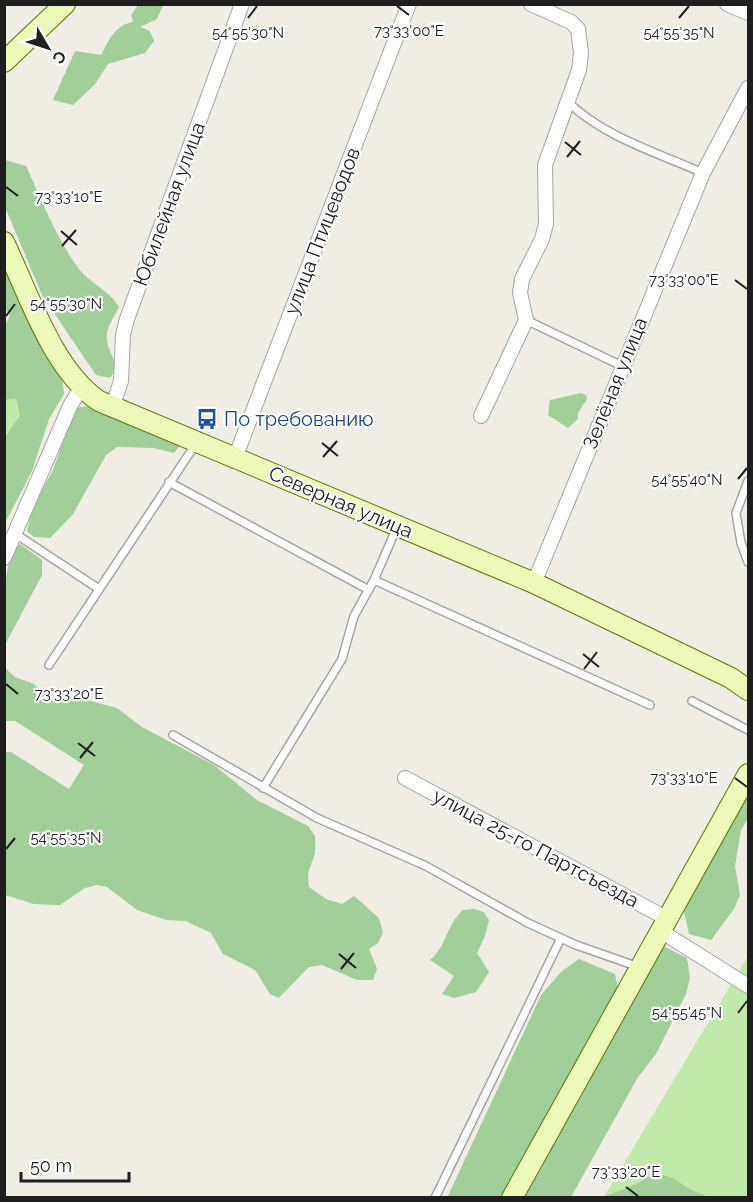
<svg xmlns="http://www.w3.org/2000/svg" width="753" height="1202" font-family="Raleway,sans-serif">
  <rect width="100%" height="100%" fill="#efede4"/>
  <!-- grass -->
  <path fill="#c0e9aa" d="M16,399L20,415L5,437V400Z
    M748,956V1197H604Z"/>
  <!-- forest -->
  <path fill="#a1ce99" d="M138,5H163L157,19L140,27L150,31L154,41L145,53L108,64L95,84L73,105L53,100L75,51L101,55C109,40 115,25 133,22L131,15Z
    M5,160L26,166C42,201 56,238 79,269C91,284 109,290 119,307C115,315 108,325 107,334C104,350 123,363 110,378L96,375L42,295L5,207Z
    M4,258L62,376L64,394L49,419L32,471L5,523V437L20,415L16,399L5,400V325L10,316L5,308Z
    M581,393L586,395L587,399L578,413V419L568,428L548,415L550,400Z
    M94,405L169,437L180,446L174,453L154,448L117,447L106,455L73,514L50,538L34,537L27,531L32,508L53,470L75,408Z
    M20,544L42,560V575L5,645C5,620 0,559 20,544Z
    M4,667L15,677L34,684L52,701L64,702L75,697L117,708L142,727L214,765L257,800L308,826L315,836V853L308,873L309,887L326,899L342,904L354,896L379,918L383,933L378,943L369,949L377,969L373,980H357L322,965L309,967L279,998L270,994L255,970L223,954L211,933L186,921L166,920L137,910L107,887L97,885L85,888L60,905L34,904L5,895V752H11L69,789L84,765L15,721H5Z
    M748,785V819L741,830L735,866L740,895L734,909L711,940L689,934L683,908Z
    M474,909L484,912L489,920L485,936L477,953L489,972L476,992L454,998L442,994L454,976L430,960C447,946 446,925 463,910Z
    M665,947L687,958L690,978L686,994L656,1054L638,1077L571,1197L517,1198L653,952Z
    M579,959L615,974L618,989L502,1197L447,1198L541,995L562,971Z
    M655,1173L673,1178L691,1190L709,1197H603L637,1184Z"/>
  <g fill="none" stroke-linecap="round" stroke-linejoin="round">
    <defs>
      <path id="lane" d="M568,102C604,137 658,153 703,173
        M526,320L622,366
        M748,481L736,513L741,543L748,562
        M169,482L369,590
        M14,533L99,589
        M374,580L650,705
        M49,665L195,445
        M692,701L748,730
        M173,735L317,818L426,866L528,923L576,945L639,967
        M263,788L342,659L354,616L374,580L397,527
        M435,1198L561,938"/>
      <path id="street" d="M727,4L748,13
        M112,408L121,381L123,335L127,319L242,4
        M481,416L526,320L520,293L522,279L542,239L546,224L545,165L579,70L581,53L578,29L571,22L531,4
        M235,458L409,4
        M4,558L71,404L81,389
        M534,583L703,173L748,88
        M405,778L666,918
        M659,930L748,986"/>
      <path id="secondary" d="M4,62L65,4
        M4,242C28,292 52,369 99,401L534,583L731,678L748,690
        M512,1198L748,774"/>
    </defs>
    <!-- lane casing -->
    <use href="#lane" stroke="#a5a5a5" stroke-width="10"/>
    <!-- street casing -->
    <use href="#street" stroke="#a5a5a5" stroke-width="16"/>
    <!-- secondary casing -->
    <use href="#secondary" stroke="#597505" stroke-width="22"/>
    <!-- lane -->
    <use href="#lane" stroke="#fff" stroke-width="7"/>
    <!-- street -->
    <use href="#street" stroke="#fff" stroke-width="14"/>
    <!-- secondary -->
    <use href="#secondary" stroke="#edf9b8" stroke-width="20"/>
  </g>
  <!-- ticks -->
  <path fill="none" stroke="#1e1e1e" stroke-width="2" d="M397,6L409,15M248,18L257,6M679,18L689,6M565,142L581,155M567,157L580,141M6,187L18,196M61,231L77,245M62,246L76,230M735,280L747,289M6,316L15,304M322,443L338,456M323,457L337,441M738,479L747,468M583,654L599,667M584,669L597,652M6,684L18,694M78,743L95,756M80,758L93,742M735,778L747,787M6,849L15,838M339,954L356,968M341,969L354,953M738,1013L747,1001M626,1187L638,1196"/>
  <!-- icons -->
  <defs>
    <symbol id="bus-bare" viewBox="-9 -9 18 18"><path d="M-5-6H5V4H4V6H2V4H-2V6H-4V4H-5ZM-3.5-4V0h7V-4ZM-3.5 1.2v1.5H-2V1.2ZM2 1.2v1.5H3.5V1.2Z" fill="#1a4fb4" stroke="#fff" stroke-width="2.5" paint-order="stroke"/></symbol>
  </defs>
  <g fill-rule="evenodd">
    <use href="#bus-bare" x="192" y="404" width="30" height="30"/>
  </g>
  <g text-anchor="middle" dominant-baseline="central" stroke-width="4.5" stroke-linejoin="round" paint-order="stroke">
    <!-- street labels -->
    <g font-size="20" fill="#1e1e1e" stroke="#fff">
      <text transform="translate(169 204) rotate(-70)">Юбилейная улица</text>
      <text transform="translate(322 231) rotate(-69)">улица Птицеводов</text>
      <text transform="translate(615 383) rotate(-68)">Зелёная улица</text>
      <text transform="translate(341 502) rotate(23)">Северная улица</text>
      <text transform="translate(536 848) rotate(28)">улица 25-го Партсъезда</text>
    </g>
    <!-- transit labels -->
    <g font-size="20" fill="#164399" stroke="#fff" text-anchor="start">
      <text x="224" y="419">По требованию</text>
    </g>
  </g>
  <g font-size="15" text-anchor="middle" fill="#1e1e1e" stroke="#fff" stroke-width="4.5" stroke-linejoin="round" paint-order="stroke">
    <text x="409" y="36">73°33'00"E</text>
    <text x="248" y="38">54°55'30"N</text>
    <text x="679" y="38">54°55'35"N</text>
    <text x="69" y="202">73°33'10"E</text>
    <text x="684" y="285">73°33'00"E</text>
    <text x="66" y="309">54°55'30"N</text>
    <text x="687" y="485">54°55'40"N</text>
    <text x="69" y="699">73°33'20"E</text>
    <text x="684" y="783">73°33'10"E</text>
    <text x="66" y="843">54°55'35"N</text>
    <text x="687" y="1018">54°55'45"N</text>
    <text x="626" y="1177">73°33'20"E</text>
  </g>
  <!-- border -->
  <rect width="753" height="1202" fill="none" stroke="#1e1e1e" stroke-width="12"/>
  <!-- north arrow -->
  <g transform="translate(48 48) rotate(129)" stroke="#ffffff" stroke-width="4.5" paint-order="stroke">
  <path d="M0-4.5L10 22L0 15L-10 22Z" fill="#1e1e1e"/>
  <text y="-9" font-size="16" font-weight="bold" text-anchor="middle" fill="#1e1e1e">С</text>
  </g>
  <!-- scale -->
  <path d="M21 1172v9h108v-9" fill="none" stroke="#1e1e1e" stroke-width="3"/>
  <text x="30" y="1172" font-size="18" fill="#1e1e1e" stroke="#ffffff" stroke-width="4.5" paint-order="stroke">50 m</text>
</svg>
